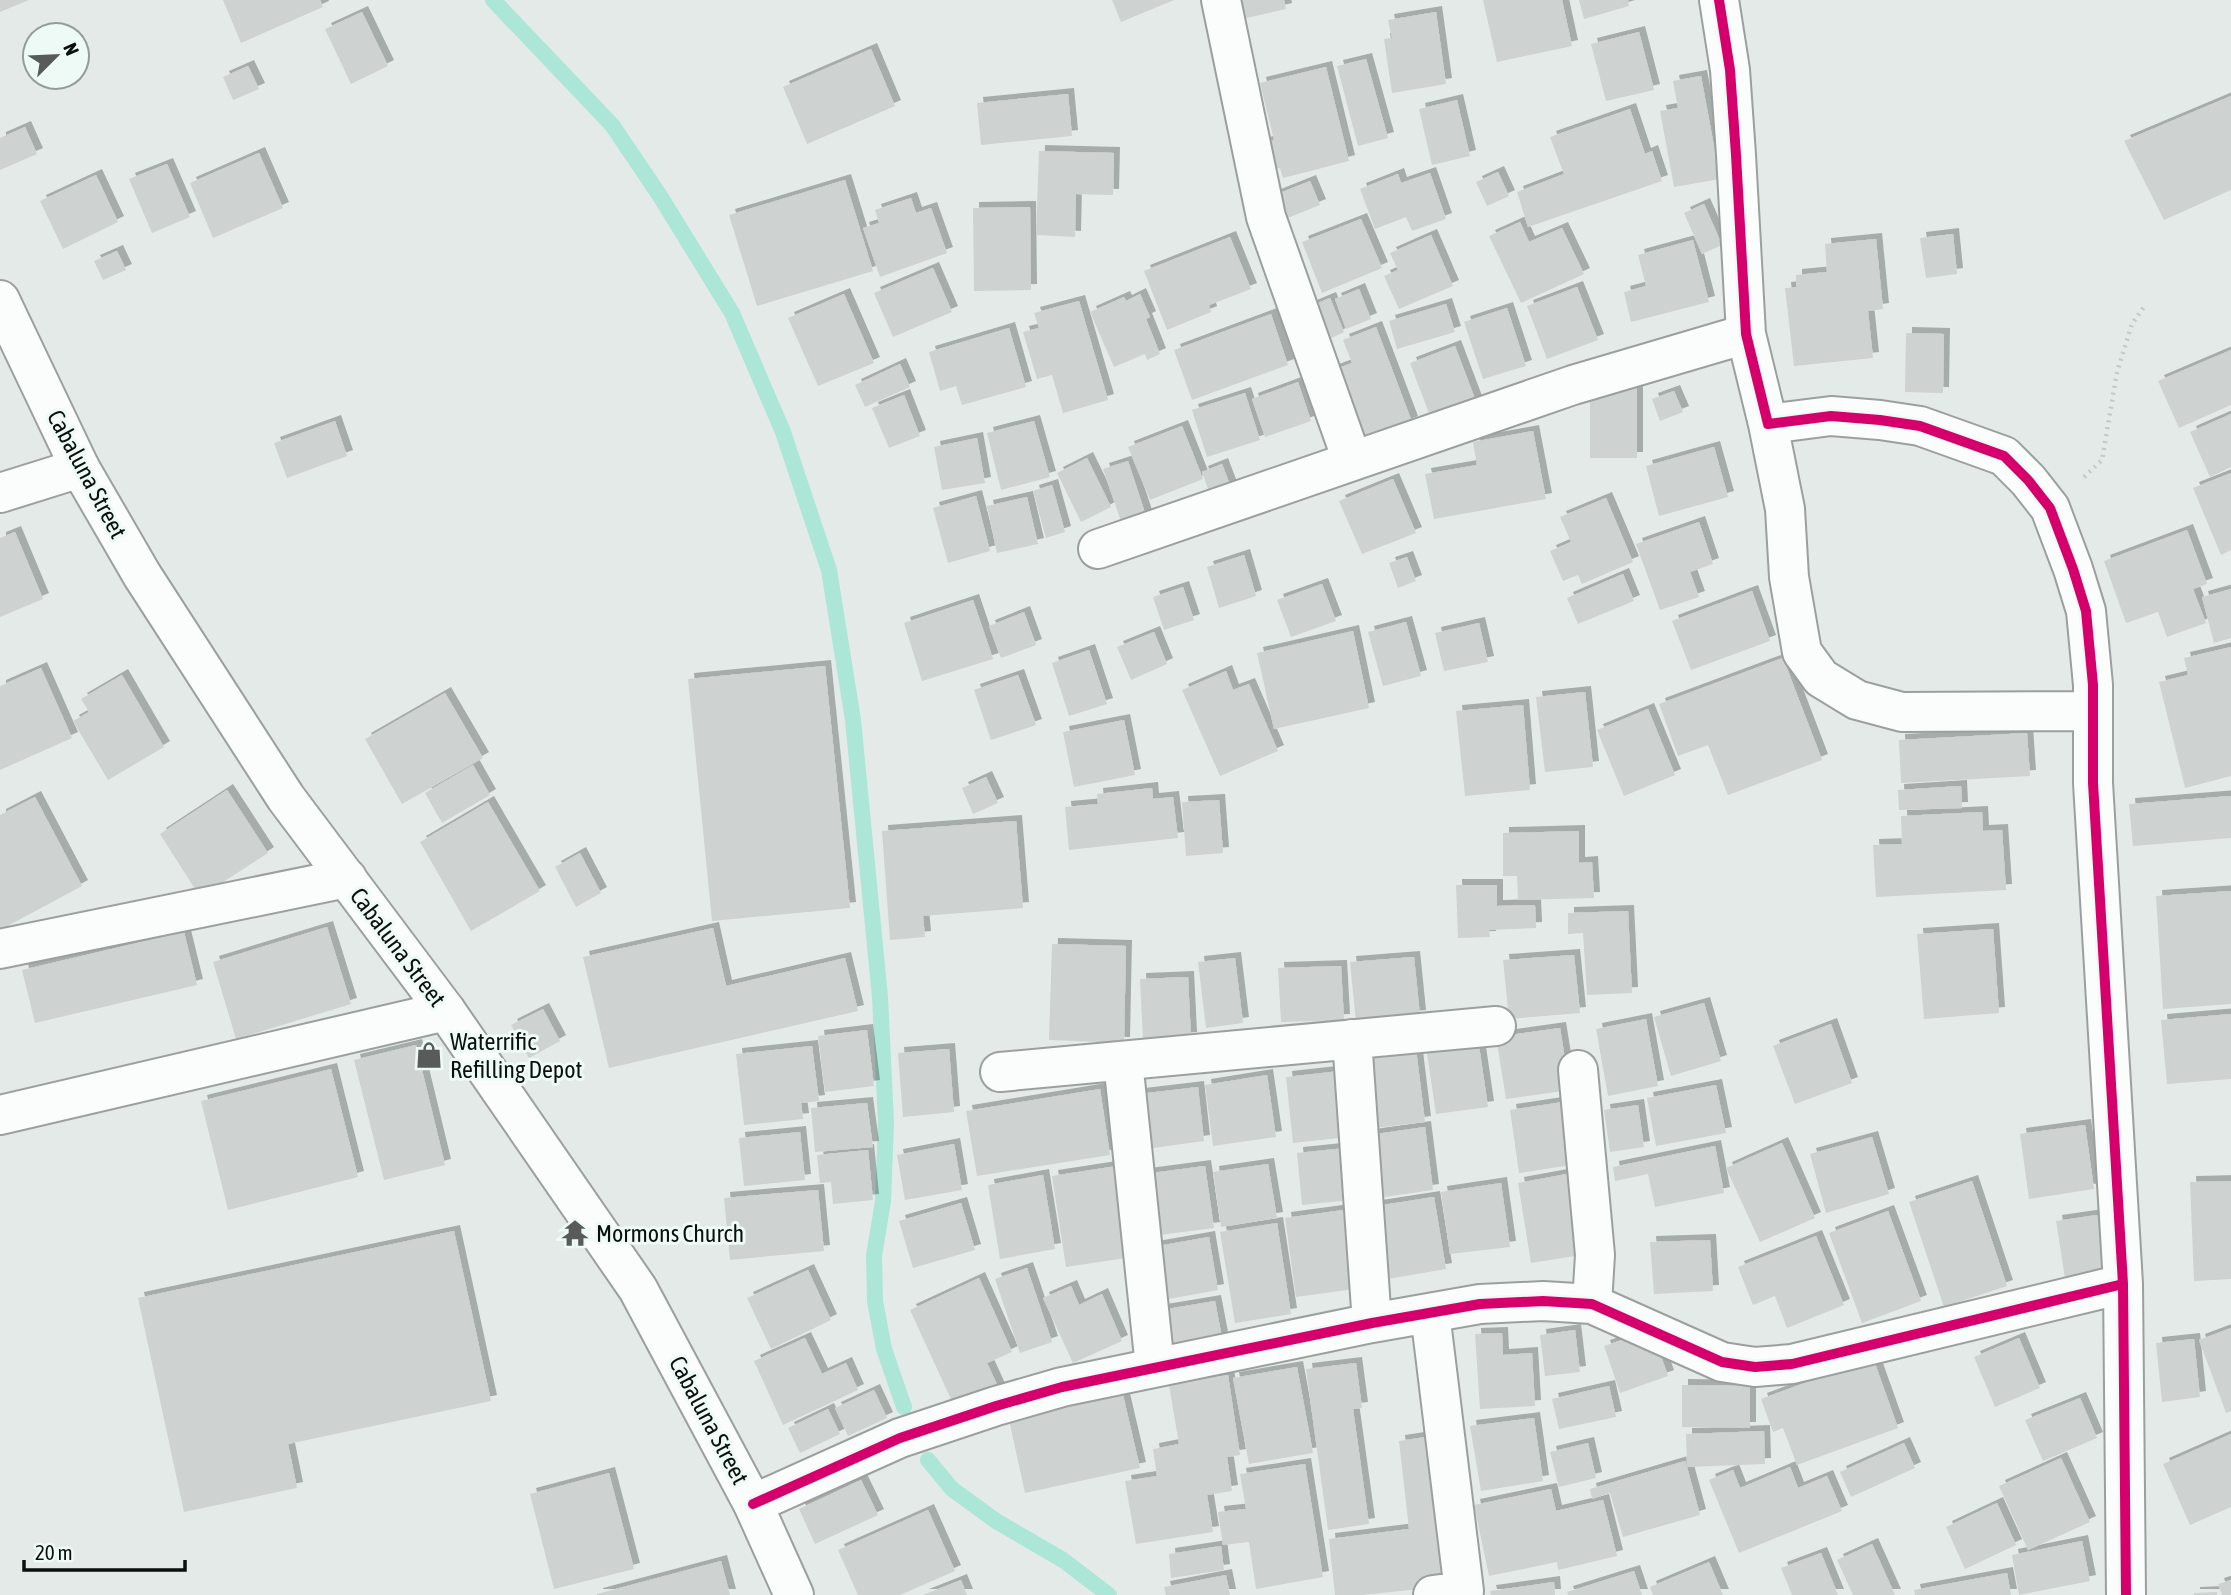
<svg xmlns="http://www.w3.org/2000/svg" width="2231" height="1595" font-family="'Asap Condensed',sans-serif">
  <defs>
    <filter id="shadow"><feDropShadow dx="6" dy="-6" stdDeviation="0" flood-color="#0004"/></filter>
  </defs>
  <rect width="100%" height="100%" fill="#e3eae8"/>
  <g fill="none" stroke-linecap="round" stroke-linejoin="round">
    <!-- stream -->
    <path stroke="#ace6d6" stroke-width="16" d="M493,0L612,125L660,196L732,313L783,432L829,570L853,720L880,997L886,1123L883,1201L874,1256L875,1301L884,1349L904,1407
      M928,1460L952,1489L996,1521L1063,1560L1109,1595"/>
  </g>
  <!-- building -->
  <path fill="#ced3d2" filter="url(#shadow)" d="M0,0H29L0,12Z
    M223,0H320L323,7L241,43Z
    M1112,0H1174L1121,22Z
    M1233,0H1284L1286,9L1238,20Z
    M1483,0H1562L1572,46L1497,62Z
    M1579,0H1628L1629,6L1584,19Z
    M362,12L388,66L351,84L325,29Z
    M1436,12L1446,84L1392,93L1384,39L1392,38L1388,20Z
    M1639,32L1654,90L1606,101L1591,44Z
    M871,49L895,106L807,144L783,87Z
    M1366,59L1388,138L1358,146L1337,66Z
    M248,66L259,89L233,100L223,77Z
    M1326,67L1349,161L1283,178L1280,168L1270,170L1264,143L1274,140L1260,83Z
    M1701,76L1720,179L1674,187L1660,111L1678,108L1673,81Z
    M1068,94L1072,136L981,145L977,103Z
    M2231,96V190L2164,220L2124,141Z
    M1457,100L1470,156L1432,165L1419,109Z
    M1630,109L1645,154L1652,151L1662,181L1528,227L1517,192L1564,174L1550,137Z
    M25,127L37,154L0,170V138Z
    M1039,151L1114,153L1113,195L1076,194L1075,237L1036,235Z
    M259,153L283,208L213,238L190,183Z
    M167,164L190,217L152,233L129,179Z
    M1498,172L1509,196L1487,206L1476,182Z
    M1430,173L1446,219L1412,231L1406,217L1375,229L1360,189L1398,174L1401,183Z
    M96,175L118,222L63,249L40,201Z
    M845,180L873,271L757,306L729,215Z
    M1310,181L1320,205L1280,221L1270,197Z
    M911,198L916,213L931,208L947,253L880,277L863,228L879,223L875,210Z
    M1704,204L1722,245L1702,254L1684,213Z
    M1030,207L1031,290L974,291L973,208Z
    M1361,219L1382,268L1322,293L1302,242Z
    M1520,222L1529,242L1562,228L1584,274L1521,303L1489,236Z
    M1953,234L1957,274L1926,278L1920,238Z
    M1431,235L1453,286L1399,309L1384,276L1398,270L1390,253Z
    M1230,237L1251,289L1209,305L1211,312L1167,330L1144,271Z
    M1876,239L1883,309L1868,311L1873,358L1794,366L1785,288L1796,287V275L1827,272L1825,244Z
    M1693,240L1709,302L1631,322L1624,292L1646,286L1638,255Z
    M117,251L126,270L103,280L94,261Z
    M933,268L952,312L893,337L874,293Z
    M1577,287L1598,340L1547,359L1527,306Z
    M1359,289L1371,319L1346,329L1335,299Z
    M844,294L874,363L818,386L788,318Z
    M1140,294L1150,317L1146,319L1160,354L1147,360L1145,354L1114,367L1090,312L1124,297L1126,301Z
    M1330,298L1344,332L1325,341L1311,306Z
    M1079,301L1108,400L1063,413L1052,375L1037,379L1023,332L1039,328L1034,313Z
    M1446,304L1455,332L1397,349L1389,321Z
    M1507,308L1526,366L1483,379L1464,322Z
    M1271,314L1288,365L1192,400L1174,350Z
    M1376,327L1412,422L1360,442L1333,370L1352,363L1343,340Z
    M1009,328L1026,387L962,405L956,386L940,391L929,352Z
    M1906,333L1944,334L1943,393L1905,392Z
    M1455,346L1478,407L1433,424L1410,363Z
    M2231,350V405L2179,428L2158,381Z
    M900,364L910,387L865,407L855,385Z
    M1298,382L1311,421L1265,437L1252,399Z
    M1590,384H1637V458H1590Z
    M1674,391L1683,412L1660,421L1652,399Z
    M1245,393L1260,440L1207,457L1192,410Z
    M904,395L920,436L889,448L872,408Z
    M2231,414V467L2210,477L2190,432Z
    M335,421L347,456L287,478L274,443Z
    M1034,421L1050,477L1001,490L987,433Z
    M1182,426L1203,479L1150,500L1128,447Z
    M1533,431L1546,499L1434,519L1425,474L1477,465L1473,442Z
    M977,438L985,483L942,490L934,447Z
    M1714,447L1728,497L1659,516L1646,466Z
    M1087,458L1111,507L1081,522L1057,473Z
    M1128,461L1147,519L1123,527L1103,469Z
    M1222,464L1233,493L1212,500L1202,472Z
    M2231,473V550L2221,555L2193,488Z
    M1393,479L1416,533L1362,554L1339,501Z
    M1052,485L1065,532L1046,538L1033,491Z
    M976,496L990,551L948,563L933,508Z
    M1027,497L1038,544L997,553L987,506Z
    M1606,498L1633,562L1582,584L1578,575L1563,581L1550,551L1571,542L1560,517Z
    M1699,522L1713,564L1690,572L1699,597L1660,610L1636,544Z
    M2187,530L2207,584L2193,589L2206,623L2167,637L2158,612L2126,623L2104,561Z
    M15,532L43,599L0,617V538Z
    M1244,555L1256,596L1219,608L1207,567Z
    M1407,557L1416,581L1398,588L1389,563Z
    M1623,574L1634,601L1578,624L1567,598Z
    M1322,584L1336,621L1291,637L1277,600Z
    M1183,587L1194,620L1164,630L1153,597Z
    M2231,589V638L2214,643L2202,597Z
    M1752,591L1770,641L1691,670L1672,621Z
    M973,600L993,659L922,681L904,623Z
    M1024,612L1036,645L1001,658L989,626Z
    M1406,622L1421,676L1383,686L1368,632Z
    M1479,623L1488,662L1444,671L1435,633Z
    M1353,631L1369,708L1274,729L1257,653Z
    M1154,632L1167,664L1131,680L1117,647Z
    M2231,647V776L2185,788L2159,682L2188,675L2184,658Z
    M1089,650L1107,704L1069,716L1052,663Z
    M1783,658L1822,760L1728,795L1708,745L1678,756L1659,704Z
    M825,666L850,908L712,921L688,679Z
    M41,668L72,738L0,770V686Z
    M1226,671L1233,690L1249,684L1278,751L1220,776L1182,690Z
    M122,675L164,747L108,780L73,721L89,712L81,699Z
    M1018,675L1036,725L991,740L974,690Z
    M1585,692L1593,767L1545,772L1536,697Z
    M445,693L483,758L402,804L365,739Z
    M1523,705L1530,790L1465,796L1456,711Z
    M1648,709L1675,775L1624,796L1597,730Z
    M1124,720L1135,775L1074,787L1063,732Z
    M2027,733L2030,776L1901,783L1899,740Z
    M473,765L490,795L442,823L425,793Z
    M986,777L998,803L973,814L962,788Z
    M1961,786L1962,808L1899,810L1898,790Z
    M1152,788L1153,799L1173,797L1178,838L1069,850L1065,807L1098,804L1097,794Z
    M227,790L268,853L200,897L160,834Z
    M2231,796V838L2133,846L2129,804Z
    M35,797L82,886L0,930V815Z
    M1219,800L1223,853L1186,856L1182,802Z
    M488,802L540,891L471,931L420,842Z
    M1982,812L1983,831L2002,830L2006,890L1876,897L1873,845L1902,844L1901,816Z
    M1016,821L1023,908L923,916L925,937L890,940L882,831Z
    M1579,831V863L1592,862L1594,898L1518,900L1517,876H1503V833Z
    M580,853L601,893L576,907L555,867Z
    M1456,885H1497V906L1535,905L1536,928L1489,930L1490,937L1458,938Z
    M2231,891V1004L2163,1009L2156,896Z
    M1628,911L1632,993L1587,995L1583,933L1568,934V913Z
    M327,927L351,1004L236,1039L213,962Z
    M713,928L726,986L845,958L858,1011L609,1068L583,957Z
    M1993,929L1999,1013L1924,1019L1917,934Z
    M184,932L197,985L35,1023L22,970Z
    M1052,944L1126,946L1124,1043L1049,1040Z
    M1574,955L1580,1013L1509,1019L1503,960Z
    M1414,957L1420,1016L1356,1022L1350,962Z
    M1235,958L1243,1023L1206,1028L1198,962Z
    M1341,966L1344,1020L1281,1022L1278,968Z
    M1188,977L1191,1038L1143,1041L1140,979Z
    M1704,1003L1721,1061L1671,1076L1654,1017Z
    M543,1009L560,1041L529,1058L511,1025Z
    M2231,1014V1079L2167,1084L2161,1020Z
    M1646,1019L1658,1086L1608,1096L1596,1029Z
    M1831,1024L1852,1083L1795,1104L1773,1046Z
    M1560,1028L1570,1090L1506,1099L1496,1037Z
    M867,1030L874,1086L825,1092L818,1036Z
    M1478,1039L1488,1107L1436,1114L1426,1047Z
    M416,1045L445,1165L384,1180L354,1060Z
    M812,1046L819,1101L801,1103L803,1119L744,1125L736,1054Z
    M949,1049L954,1112L903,1117L898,1053Z
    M1416,1049L1425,1122L1375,1128L1366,1056Z
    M331,1069L358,1177L228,1210L201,1101Z
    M1340,1071L1348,1137L1293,1143L1286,1077Z
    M1267,1075L1276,1137L1213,1146L1205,1085Z
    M1716,1085L1726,1133L1656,1146L1647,1098Z
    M1198,1087L1204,1141L1146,1149L1139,1094Z
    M1100,1089L1110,1155L977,1176L966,1111Z
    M1569,1101L1578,1164L1519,1173L1510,1110Z
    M867,1103L873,1147L815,1152L811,1108Z
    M1638,1105L1644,1147L1610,1152L1604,1110Z
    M2085,1125L2094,1189L2029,1199L2020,1134Z
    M1425,1127L1433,1190L1377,1198L1369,1135Z
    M800,1132L805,1180L744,1186L739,1138Z
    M1872,1137L1889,1194L1826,1213L1810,1154Z
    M1782,1143L1815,1218L1760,1242L1726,1168Z
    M954,1144L962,1190L905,1200L897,1155Z
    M1715,1146L1724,1193L1655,1207L1648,1174L1615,1181L1613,1167Z
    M1346,1148L1350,1200L1302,1205L1297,1153Z
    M868,1150L873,1200L833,1204L831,1182L820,1183L817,1155Z
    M1268,1164L1277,1218L1221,1227L1213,1172Z
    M1117,1166L1132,1257L1066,1267L1052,1176Z
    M1205,1166L1214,1228L1152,1236L1144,1174Z
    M1567,1174L1581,1255L1531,1263L1518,1183Z
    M1043,1175L1055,1249L1000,1259L988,1185Z
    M1972,1181L2007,1286L1944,1307L1909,1202Z
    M2231,1181V1279L2194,1281L2190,1182Z
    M1501,1183L1510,1247L1450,1254L1441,1192Z
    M818,1190L824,1251L730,1260L724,1198Z
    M1434,1197L1446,1269L1388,1279L1376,1206Z
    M961,1203L975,1250L913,1268L899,1221Z
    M1351,1209L1362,1288L1296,1297L1285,1218Z
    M1888,1211L1921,1301L1862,1323L1829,1233Z
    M2097,1215L2105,1273L2065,1278L2056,1221Z
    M1277,1223L1291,1314L1235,1323L1220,1232Z
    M454,1231L491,1401L288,1444L297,1488L184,1512L138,1298Z
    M1816,1236L1844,1305L1787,1328L1775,1296L1753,1305L1738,1267Z
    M1209,1237L1218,1290L1163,1300L1152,1247Z
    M1710,1240L1713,1291L1654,1294L1650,1242Z
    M1027,1268L1052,1342L1020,1353L995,1279Z
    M808,1270L831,1320L771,1349L747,1298Z
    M979,1278L1012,1352L987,1363L999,1389L955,1408L910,1310Z
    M1071,1286L1079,1305L1102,1294L1122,1341L1073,1363L1043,1298Z
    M1215,1301L1223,1343L1168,1352L1161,1310Z
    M2231,1328V1411L2226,1413L2199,1340Z
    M1575,1330L1580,1372L1545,1376L1540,1335Z
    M1502,1333L1503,1355L1532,1353L1535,1406L1480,1409L1475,1334Z
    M1637,1335L1643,1351L1657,1345L1668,1376L1620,1393L1604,1346Z
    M805,1338L822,1374L846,1363L858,1390L783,1425L754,1361Z
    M2019,1338L2040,1388L1995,1407L1974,1357Z
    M2194,1339L2200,1397L2162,1402L2156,1343Z
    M1873,1358L1898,1428L1797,1465L1783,1428L1773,1432L1761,1399Z
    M1356,1363L1362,1408L1353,1409L1369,1524L1328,1530L1306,1369Z
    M1297,1367L1313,1453L1249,1464L1233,1378Z
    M1228,1375L1240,1455L1227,1457L1232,1491L1207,1495L1213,1532L1136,1544L1125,1481L1157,1476L1153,1449L1179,1444L1169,1385Z
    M1682,1385L1750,1386V1428L1682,1427Z
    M1609,1386L1616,1417L1559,1429L1552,1399Z
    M874,1390L887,1418L848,1436L835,1408Z
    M1123,1395L1140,1468L1025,1493L1009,1420Z
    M2080,1398L2097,1438L2043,1461L2025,1420Z
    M828,1409L840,1434L800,1453L788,1428Z
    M1534,1418L1543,1481L1481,1491L1470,1426Z
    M1764,1431L1765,1464L1687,1467L1700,1515L1623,1537L1610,1493L1592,1499L1590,1489L1685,1461L1687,1467L1686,1434Z
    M2231,1434V1507L2190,1525L2163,1464Z
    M1432,1436L1450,1586L1362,1595H1335L1329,1539L1409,1529L1399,1441Z
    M1588,1443L1596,1478L1559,1487L1550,1452Z
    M1904,1443L1915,1468L1851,1497L1840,1472Z
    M2061,1458L2090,1522L2028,1550L1999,1486Z
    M1305,1464L1323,1577L1256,1589L1249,1542L1223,1545L1218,1512L1246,1509L1240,1474Z
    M1790,1467L1798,1488L1827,1476L1842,1511L1739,1553L1709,1480L1733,1470L1740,1488Z
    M609,1473L634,1569L554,1589L530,1494Z
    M861,1480L878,1515L815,1544L799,1509Z
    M1551,1489L1556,1511L1603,1500L1617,1556L1558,1570L1557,1562L1489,1576L1474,1505Z
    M1997,1503L2016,1545L1965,1569L1946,1527Z
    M928,1510L955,1571L900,1595H858L838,1550Z
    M2082,1541L2090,1581L2019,1595L2012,1555Z
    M1872,1544L1895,1595H1853L1837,1560Z
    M1221,1546L1224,1570L1171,1578L1169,1554Z
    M1821,1553L1838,1595H1792L1781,1568Z
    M721,1561L730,1595H597V1594Z
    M1709,1562L1723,1595H1653L1650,1587Z
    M1634,1571L1642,1595H1568L1567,1592Z
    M2007,1573L2011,1595H1915L1914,1590Z
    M1226,1575L1230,1595H1166L1164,1587Z
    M961,1580L967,1595H923Z
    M2231,1580V1595H2222L2218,1584Z
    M1554,1582L1555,1595H1491L1490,1591Z
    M2217,1592V1595H2194V1593Z"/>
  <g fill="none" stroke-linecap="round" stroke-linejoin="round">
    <defs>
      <path id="minor" d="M1221,0L1266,217L1352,460
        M1719,0L1730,70L1736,155L1746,334L1768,424L1831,416L1880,420L1920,426L2004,456L2028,480L2050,508L2073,569L2086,611L2093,685V783L2123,1284L2126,1595
        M1768,424L1785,509L1789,577L1802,652L1821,678L1857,700L1902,712L2093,711
        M0,493L80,468
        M1098,549L1573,385L1746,334
        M0,949L347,878
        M1352,1039L1372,1323
        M1123,1061L1155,1367
        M1578,1070L1595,1255L1592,1304
        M1000,1072L1496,1026
        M0,1115L446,1011
        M1430,1313L1464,1591L1433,1595
        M753,1504L900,1438L996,1406L1062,1387L1372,1323L1480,1304L1543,1301L1592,1304L1722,1362L1755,1367L1792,1364L2123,1284"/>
      <path id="secondary" d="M0,300L80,468L142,575L286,798L446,1011L638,1289L753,1504L794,1595"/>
    </defs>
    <!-- minor casing -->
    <use href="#minor" stroke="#9ba09f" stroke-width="42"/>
    <!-- secondary casing -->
    <use href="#secondary" stroke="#9ba09f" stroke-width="42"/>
    <!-- path -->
    <path stroke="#c6c8c7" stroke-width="4.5" stroke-dasharray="2 5" stroke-linecap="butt" d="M2084,477L2102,460L2117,372L2132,324L2146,304"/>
    <!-- minor -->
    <use href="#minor" stroke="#fbfcfc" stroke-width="38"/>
    <!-- secondary -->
    <use href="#secondary" stroke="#fbfcfc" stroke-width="38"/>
    <defs>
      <path id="cycleway" d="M1719,0L1730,70L1736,155L1746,334L1768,424L1831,416L1880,420L1920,426L2004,456L2028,480L2050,508L2073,569L2086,611L2093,685V783L2123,1284L2126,1595
        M753,1504L900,1438L996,1406L1062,1387L1372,1323L1480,1304L1543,1301L1592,1304L1722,1362L1755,1367L1792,1364L2123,1284"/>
    </defs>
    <!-- cycleway casing -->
    <use href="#cycleway" stroke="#eefaf6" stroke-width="15"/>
    <!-- cycleway -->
    <use href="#cycleway" stroke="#d6006c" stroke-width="10"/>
  </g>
  <!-- icons -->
  <defs>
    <symbol id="shop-bare" viewBox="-9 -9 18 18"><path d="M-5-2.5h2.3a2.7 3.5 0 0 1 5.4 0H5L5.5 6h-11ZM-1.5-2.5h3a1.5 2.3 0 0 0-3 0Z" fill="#575c5a" stroke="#eefaf6" stroke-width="2.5" paint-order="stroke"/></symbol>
    <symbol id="temple-bare" viewBox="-9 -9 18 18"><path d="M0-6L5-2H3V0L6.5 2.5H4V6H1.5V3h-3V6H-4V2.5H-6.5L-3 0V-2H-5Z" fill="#575c5a" stroke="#eefaf6" stroke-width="2.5" paint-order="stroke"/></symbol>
  </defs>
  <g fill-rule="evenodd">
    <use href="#shop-bare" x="410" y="1036" width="38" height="38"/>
    <use href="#temple-bare" x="556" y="1214" width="38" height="38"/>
  </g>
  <g text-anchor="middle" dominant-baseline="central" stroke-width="6" stroke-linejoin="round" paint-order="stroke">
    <!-- street labels -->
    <g font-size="24" fill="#0b0f0e" stroke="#eefaf6">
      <text transform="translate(87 474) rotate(62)">Cabaluna Street</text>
      <text transform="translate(398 947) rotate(53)">Cabaluna Street</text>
      <text transform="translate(709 1420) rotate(62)">Cabaluna Street</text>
    </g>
    <!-- poi labels -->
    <g font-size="24" fill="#0b0f0e" stroke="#eefaf6" text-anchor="start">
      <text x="450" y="1041">Waterrific<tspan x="450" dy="28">Refilling Depot</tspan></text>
      <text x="596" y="1233">Mormons Church</text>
    </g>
  </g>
  <!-- north arrow -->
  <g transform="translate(56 56) rotate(66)"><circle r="33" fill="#eefaf6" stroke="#939c99" stroke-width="2"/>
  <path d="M0-5L12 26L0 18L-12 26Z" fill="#575c5a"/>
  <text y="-10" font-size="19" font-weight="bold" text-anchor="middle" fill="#0b0f0e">N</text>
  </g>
  <!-- scale -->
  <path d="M24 1560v10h161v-10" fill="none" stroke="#0b0f0e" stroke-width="3.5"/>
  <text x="35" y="1560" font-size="21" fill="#0b0f0e" stroke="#eefaf6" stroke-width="5" paint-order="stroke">20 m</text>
</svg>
